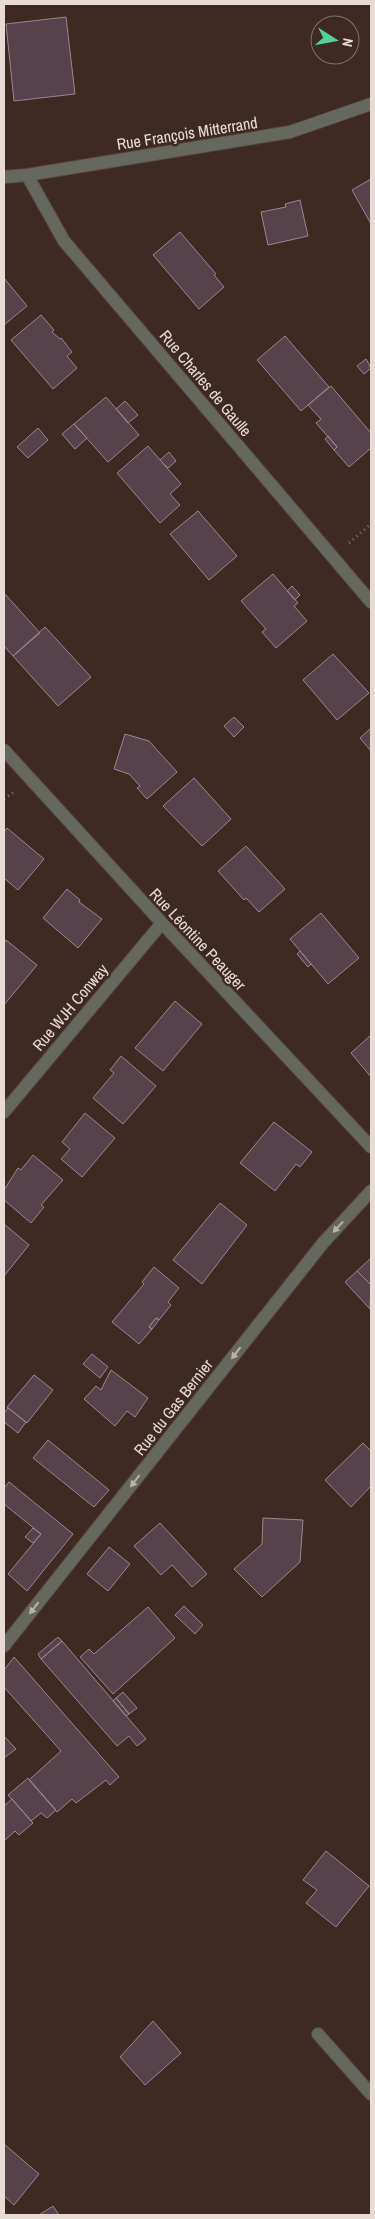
<svg xmlns="http://www.w3.org/2000/svg" width="375" height="2219" font-family="'Archivo Narrow',sans-serif">
  <rect width="100%" height="100%" fill="#3e2a23"/>
  <!-- building -->
  <path fill="#57424c" stroke="#9d8590" d="M66,17L75,94L14,101L6,24Z
    M371,179V224L352,190Z
    M300,200L308,236L268,245L261,212L286,207L285,204Z
    M180,232L216,274L214,275L224,287L199,309L153,255Z
    M4,278L27,306L4,325Z
    M41,315L54,330L52,332L60,339L61,338L72,352L67,356L77,368L53,389L11,340Z
    M285,336L329,387L301,411L257,360Z
    M366,359L371,368L364,374L357,366Z
    M331,386L371,433V448L349,467L334,450L337,447L316,423L321,419L308,405Z
    M106,397L139,435L108,462L74,424Z
    M125,401L138,415L128,423L116,409Z
    M74,424L87,438L75,449L62,434Z
    M38,428L48,440L28,458L17,447Z
    M328,436L337,447L334,450L325,439Z
    M148,446L181,484L170,494L180,505L160,523L117,473Z
    M169,452L176,461L168,468L160,460Z
    M198,511L237,556L209,580L170,534Z
    M273,574L298,603L294,606L307,621L276,648L262,632L266,629L241,601Z
    M292,586L300,595L295,600L287,591Z
    M4,593L40,633L13,656L4,646Z
    M45,627L91,677L58,706L13,656Z
    M333,654L369,693L337,720L303,680Z
    M234,717L244,727L234,737L224,726Z
    M371,728V751L360,738Z
    M125,734L149,741L177,772L147,799L137,788L140,786L129,774L114,769Z
    M194,778L231,819L202,846L163,806Z
    M7,828L44,859L18,890L4,878V832Z
    M246,846L285,889L259,912L246,898L244,900L218,871Z
    M67,889L80,900L79,902L102,919L78,948L43,918Z
    M321,913L359,958L328,984L290,939Z
    M6,940L37,965L4,1005V943Z
    M300,951L311,964L308,967L297,954Z
    M175,1001L202,1024L163,1071L135,1048Z
    M371,1035V1077L351,1053Z
    M121,1056L156,1086L123,1124L93,1098L114,1073L110,1070Z
    M85,1113L115,1138L82,1177L61,1159L70,1149L62,1142Z
    M274,1122L312,1152L300,1167L296,1164L275,1191L240,1163Z
    M33,1155L63,1180L41,1205L44,1207L31,1223L4,1200V1190L18,1168L21,1170Z
    M220,1203L247,1225L202,1284L173,1260Z
    M4,1224L29,1245L4,1276Z
    M371,1258V1285L357,1271Z
    M154,1267L179,1288L168,1302L171,1305L159,1320L156,1318L149,1327L152,1329L139,1344L112,1322L144,1284L142,1282Z
    M357,1271L371,1285L370,1309L345,1282Z
    M156,1318L159,1320L152,1329L149,1327Z
    M92,1354L108,1367L100,1378L83,1364Z
    M111,1370L148,1398L135,1417L127,1411L115,1426L84,1399L96,1386L101,1390Z
    M34,1375L53,1390L27,1423L7,1407Z
    M8,1408L26,1422L18,1433L4,1422V1413Z
    M48,1440L109,1490L94,1507L33,1458Z
    M363,1443L371,1451V1486L351,1507L325,1480Z
    M9,1482L73,1534L27,1591L8,1574L41,1534L4,1504V1488Z
    M263,1518L303,1520L300,1562L262,1597L234,1569L262,1544Z
    M160,1523L207,1574L192,1587L172,1565L161,1575L134,1546Z
    M33,1528L41,1534L33,1543L25,1537Z
    M109,1547L130,1564L108,1591L87,1574Z
    M184,1606L203,1625L195,1634L175,1615Z
    M148,1607L175,1638L113,1694L80,1657L89,1649L94,1654Z
    M58,1637L62,1641L41,1659L38,1654Z
    M62,1641L146,1739L137,1746L129,1736L117,1746L41,1659Z
    M14,1657L119,1777L110,1785L106,1780L76,1803L72,1799L57,1812L29,1780L61,1751L4,1687V1670Z
    M123,1692L137,1708L129,1714L116,1698Z
    M116,1698L129,1714L126,1716L113,1701Z
    M4,1736L16,1749L4,1758Z
    M28,1778L56,1810L47,1818L41,1813L31,1821L8,1795Z
    M12,1799L33,1823L19,1835L15,1831L4,1841V1806Z
    M326,1851L369,1886L336,1927L306,1903L317,1890L303,1880Z
    M153,2021L181,2053L145,2085L120,2057Z
    M4,2144L39,2174L14,2205L4,2196Z
    M53,2206L59,2215H39Z"/>
  <g fill="none" stroke-linecap="round" stroke-linejoin="round">
    <defs>
      <path id="lane" d="M318,2034L371,2094"/>
      <path id="street" d="M27,175L64,241L371,602
        M4,177L27,175L290,132L371,104
        M4,750L162,923L371,1147
        M4,1112L162,923
        M4,1646L323,1243L371,1191"/>
    </defs>
    <!-- lane casing -->
    <use href="#lane" stroke="#59463f" stroke-width="14"/>
    <!-- street casing -->
    <use href="#street" stroke="#59463f" stroke-width="14"/>
    <!-- path -->
    <path stroke="#86756e" stroke-width="3" stroke-dasharray="1 4" stroke-linecap="butt" d="M349,543L371,524
      M4,799L14,792"/>
    <!-- lane -->
    <use href="#lane" stroke="#66675e" stroke-width="12"/>
    <!-- street -->
    <use href="#street" stroke="#66675e" stroke-width="12"/>
  </g>
  <!-- one-way arrows -->
  <defs><path id="oneway-solid" d="M-6-.8H1V-3.2L6.5 0L1 3.2V.8H-6Z" transform="scale(1.25)"/></defs>
  <g fill="#bab2ab">
    <use href="#oneway-solid" transform="translate(338 1227) rotate(133)"/>
    <use href="#oneway-solid" transform="translate(236 1353) rotate(128)"/>
    <use href="#oneway-solid" transform="translate(135 1481) rotate(128)"/>
    <use href="#oneway-solid" transform="translate(34 1608) rotate(128)"/>
  </g>
  <g text-anchor="middle" dominant-baseline="central" stroke-width="5" stroke-linejoin="round" paint-order="stroke">
    <!-- street labels -->
    <g font-size="16" fill="#e8dbd5" stroke="#3e2a23">
      <text transform="translate(187 133) rotate(-9)">Rue François Mitterrand</text>
      <text transform="translate(206 383) rotate(50)">Rue Charles de Gaulle</text>
      <text transform="translate(198 939) rotate(47)">Rue Léontine Peauger</text>
      <text transform="translate(70 1007) rotate(-50)">Rue WJH Conway</text>
      <text transform="translate(173 1407) rotate(-52)">Rue du Gas Bernier</text>
    </g>
  </g>
  <!-- border -->
  <rect width="375" height="2219" fill="none" stroke="#e8dbd5" stroke-width="10"/>
  <!-- north arrow -->
  <g transform="translate(335 40) rotate(101)"><circle r="24" fill="#3e2a23" stroke="#82716a"/>
  <path d="M0-4L9 19L0 12L-9 19Z" fill="#4ed399"/>
  <text y="-8" font-size="14" font-weight="bold" text-anchor="middle" fill="#e8dbd5">N</text>
  </g>
</svg>
